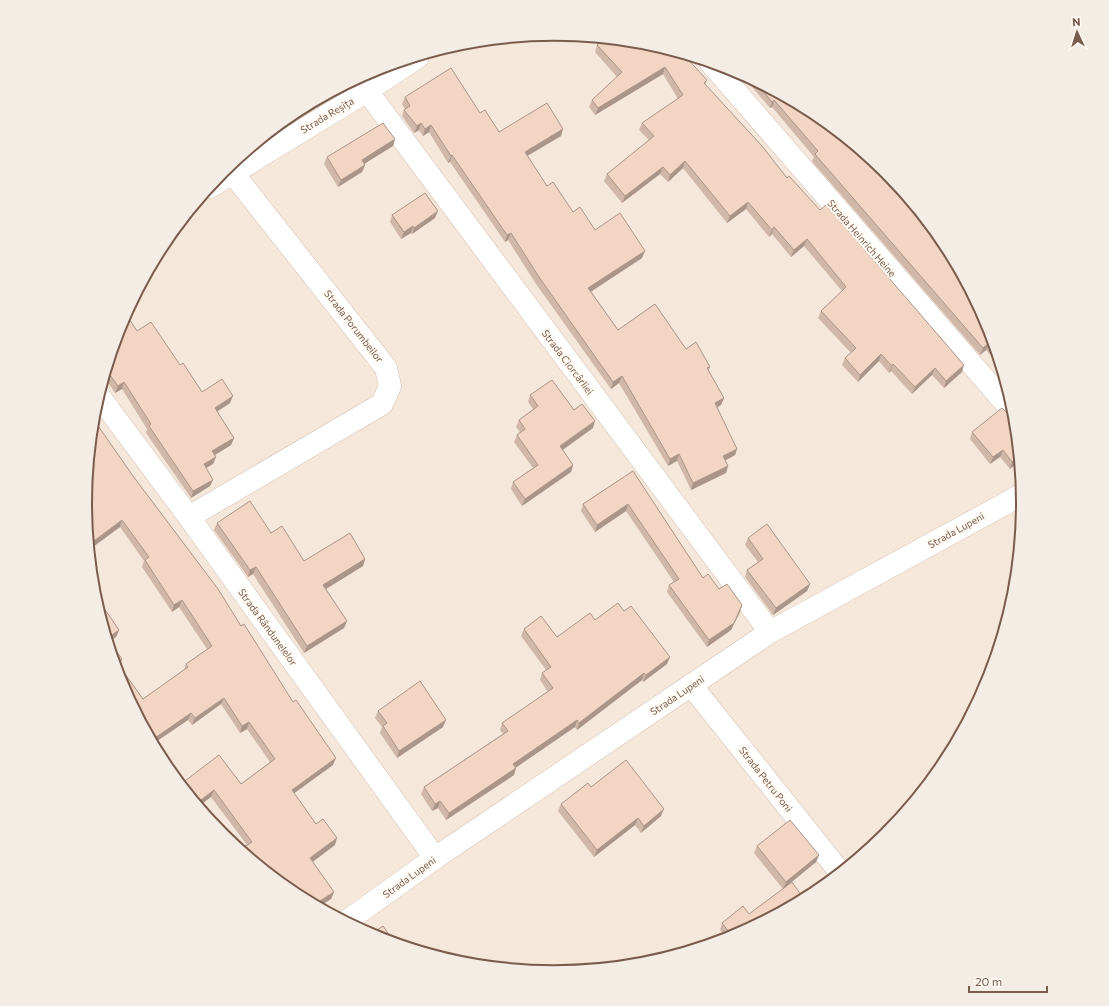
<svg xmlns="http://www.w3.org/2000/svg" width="1109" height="1006" font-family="Commissioner,sans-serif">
  <rect width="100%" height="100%" fill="#fdf6ec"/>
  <!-- residential -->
  <path fill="#f5e8da" d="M87 503a467 467 0 1 1 934 0a467 467 0 1 1-934 0Z"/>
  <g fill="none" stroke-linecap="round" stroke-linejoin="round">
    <defs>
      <path id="street" d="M710,62L1015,414
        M367,91L770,632
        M210,187L367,91L418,57
        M99,396L189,517L435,858
        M189,517L382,404L390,386L386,368L228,167
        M691,685L840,872"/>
      <path id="secondary" d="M347,921L435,858L770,632L1023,494"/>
    </defs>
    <!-- street casing -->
    <use href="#street" stroke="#d1beb0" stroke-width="23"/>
    <!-- secondary casing -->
    <use href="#secondary" stroke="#d6c0b0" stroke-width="23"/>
    <!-- street -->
    <use href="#street" stroke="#fff" stroke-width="22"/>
    <!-- secondary -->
    <use href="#secondary" stroke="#fff" stroke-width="22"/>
  </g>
  <!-- wall -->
  <path fill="#d1b7a8" d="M597,45L707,80L705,85L787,178L962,372L944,388L932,375L912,394L891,371L889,373L879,361L858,382L842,365L845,358L851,353L818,318L821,311L842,291L804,246L791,257L772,234L769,237L746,209L727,223L683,168L668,182L660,174L622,203L604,181L607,174L649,140L639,130L642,123L678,99L663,74L595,115L589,107L592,100L617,77L595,52Z
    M743,75L815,113L945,243L950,253L949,257L988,324L1002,369L986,350L980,355L817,167L812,161L814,157L772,107L770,108L743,76Z
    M405,97L480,113L499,132L561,136L527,156L547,186L573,212L595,230L642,258L591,291L618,330L686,349L710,367L709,371L724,398L721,405L717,408L737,449L735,455L725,460L728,466L726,473L691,490L677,461L668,466L619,383L611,389L536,284L508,240L505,242L450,162L448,163L429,132L423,136L419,130L414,133L402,116L404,110L405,109L402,104Z
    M395,139L393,146L364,164L365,165L362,172L338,187L324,164L327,157Z
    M392,215L435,218L412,234L411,233L401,239L390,222Z
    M121,323L137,331L180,365L202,392L230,403L217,411L234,438L231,445L215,455L216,457L213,464L206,468L210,486L191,498L146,433L147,429L122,389L115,393L105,378Z
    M530,395L574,410L593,428L563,450L573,465L571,472L522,506L511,489L513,482L533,468L514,442L517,435L520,432L516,427L519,420L533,409L528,402Z
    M1014,419L1019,461L1010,469L1000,457L990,464L970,439L972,432Z
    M633,471L703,578L742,605L740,612L731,630L707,647L667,592L669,585L674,582L626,511L595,532L581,511L583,504Z
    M133,476L241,626L293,702L333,765L294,793L316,824L335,845L313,862L334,892L331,899L247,845L211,797L199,806L181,784H241L270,762L247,729L240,733L221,704L192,725L188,720L154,743L121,682L95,595L119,630L116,637L110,642L120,666L143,699L184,670L186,664L207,649L179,607L172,612L142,567L144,561L120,527L90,549L86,503Z
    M217,523L271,533L304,561L365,559L363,566L326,589L347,621L344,628L304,653L253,574L248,577L214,530Z
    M748,538L810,584L807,591L773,615L745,577L747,570L758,562L745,545Z
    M624,611L667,664L643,682L642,680L577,730L575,727L516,767L514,775L446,820L438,808L432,811L421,794L424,787L503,734L500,730L502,723L548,692L540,680L542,673L546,670L521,636L524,629L557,637L595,620Z
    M378,711L443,727L397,758L380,733L382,727L375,718Z
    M591,787L661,816L641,833L635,825L594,857L558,811L561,804Z
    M757,846L819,855L816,862L788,885L734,936L727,939L720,930L722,923L749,914L783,889L754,853Z"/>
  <!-- shaded-wall -->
  <path fill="#aa9588" d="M665,67L663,74L595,115L598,108Z
    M774,100L772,107L770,108L772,102Z
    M421,123L419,130L414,133L417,126Z
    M431,125L429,132L423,136L425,129Z
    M563,129L561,136L522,159L525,152Z
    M395,139L393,146L359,167L362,160Z
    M452,155L450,162L448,163L451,156Z
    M685,161L683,168L668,182L670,175Z
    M365,165L362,172L338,187L341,180Z
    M663,167L660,174L622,203L625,196Z
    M748,202L746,209L727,223L730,216Z
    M438,211L435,218L412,234L414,228Z
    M413,226L411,233L401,239L404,232Z
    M774,227L772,234L769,237L772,230Z
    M511,233L508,240L505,242L507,235Z
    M807,239L804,246L791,257L794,250Z
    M645,251L642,258L586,295L588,288Z
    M950,252V253L949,258L947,255Z
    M989,343L986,350L980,355L983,348Z
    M881,354L879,361L858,382L860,375Z
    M893,364L891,371L889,373L892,366Z
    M964,365L962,372L944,388L946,381Z
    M935,368L932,375L912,394L915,387Z
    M622,376L619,383L611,389L613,382Z
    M124,382L122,389L115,393L118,386Z
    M233,396L230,403L212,415L215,408Z
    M724,398L721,405L712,410L715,403Z
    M595,421L593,428L558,453L560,446Z
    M234,438L231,445L210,458L212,451Z
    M737,449L735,455L721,463L723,456Z
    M1003,450L1000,457L990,464L993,457Z
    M679,454L677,461L668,466L670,459Z
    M1019,456V461L1010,469L1012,462Z
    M216,457L213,464L201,471L204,464Z
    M573,465L571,472L522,506L525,499Z
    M728,466L726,473L691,490L693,483Z
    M213,480L210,486L191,498L193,491Z
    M628,504L626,511L595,532L597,525Z
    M122,520L120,527L90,549V544Z
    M365,559L363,566L321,592L323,585Z
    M256,567L253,574L248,577L250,570Z
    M810,584L807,591L773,615L776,608Z
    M182,600L179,607L172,612L174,605Z
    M742,605L740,612L731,630L707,647L709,640Z
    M347,621L344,628L304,653L307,646Z
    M119,630L116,637L109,642L108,638Z
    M670,657L667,664L643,682L646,675Z
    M122,659L120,666L117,663Z
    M644,673L642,680L577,730L579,723Z
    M224,698L221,704L192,725L195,718Z
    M191,713L188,720L154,743L152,740Z
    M446,720L443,727L397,758L399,751Z
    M577,720L575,727L511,771L513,764Z
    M249,722L247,729L240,733L242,726Z
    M336,758L333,765L289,797L292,790Z
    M516,768L514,775L446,820L449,813Z
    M214,790L211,797L199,806L197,803Z
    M440,801L438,808L432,811L435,804Z
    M664,809L661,816L641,833L644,826Z
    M638,818L635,825L594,857L597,850Z
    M337,838L335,845L308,865L310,858Z
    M819,855L816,862L783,889L786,882Z
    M334,892L331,899L319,907L315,904Z"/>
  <!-- building -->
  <path fill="#f3d5c3" stroke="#aa9588" d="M604,39L646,43L683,54L707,80L704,83L762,146L787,178L789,176L820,210L826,205L964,365L946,381L935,368L915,387L893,364L892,366L881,354L860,375L845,358L856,348L821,311L846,287L807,239L794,250L774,227L772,230L748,202L730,216L685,161L670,175L663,167L625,196L607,174L654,136L642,123L683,95L665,67L598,108L592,100L622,72L597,45Z
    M451,68L480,113L485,110L499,132L547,103L563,129L525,152L547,186L553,182L573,212L580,207L595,230L620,213L645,251L588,288L618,330L655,304L686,349L696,342L710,367L707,368L724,398L715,403L737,449L723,456L728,466L693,483L679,454L670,459L622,376L613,382L539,277L511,233L507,235L452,155L451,156L431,125L425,129L421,123L417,126L404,110L410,106L405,97Z
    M755,81L815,113L886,172L945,243L950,252L947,255L958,267L988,324L997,353L989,343L983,348L820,160L815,154L818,151L774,100L772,102Z
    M383,123L395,139L362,160L365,165L341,180L327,157Z
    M425,193L438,211L414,228L413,226L404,232L392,215Z
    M126,314L137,331L151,322L180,365L183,363L202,392L222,379L233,396L215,408L234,438L212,451L216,457L204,464L213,480L193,491L149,426L151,424L124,382L118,386L107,371L121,323Z
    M552,380L574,410L582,404L595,421L560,446L573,465L525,499L513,482L538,465L517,435L525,429L519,420L538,406L530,395Z
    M1002,408L1014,419H1015L1019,456L1012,462L1003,450L993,457L972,432Z
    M94,420L133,476L218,589L241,626L244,624L293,702L296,700L336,758L292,790L316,824L323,819L337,838L310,858L334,892L315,904L294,893L241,849L252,842L214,790L197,803L181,784L219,755L241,784L275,759L249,722L242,726L224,698L195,718L191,713L152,740L121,682L108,640L122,659L117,663L143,699L188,667L186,664L212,646L182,600L174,605L145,560L149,557L122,520L90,544L86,503Z
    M633,471L703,578L708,574L719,589L727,584L742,605L734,623L709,640L669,585L679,579L628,504L597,525L583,504Z
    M250,501L271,533L282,526L304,561L350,533L365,559L323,585L347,621L307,646L256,567L250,570L217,523Z
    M767,524L810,584L776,608L747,570L763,559L748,538Z
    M95,595L119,630L108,638Z
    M618,603L624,611L631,606L670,657L646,675L644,673L579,723L577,720L513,764L516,768L449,813L440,801L435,804L424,787L508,731L502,723L553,688L542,673L551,667L524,629L541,616L557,637L590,613L595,620Z
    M420,681L446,720L399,751L383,726L387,723L378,711Z
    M626,760L664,809L644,826L638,818L597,850L561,804L588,783L591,787Z
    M790,820L819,855L786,882L757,846Z
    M792,882L804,899L733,937L722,923L743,906L749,914Z
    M383,926L394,942L375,936L371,934Z"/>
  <g text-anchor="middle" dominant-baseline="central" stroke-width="4" stroke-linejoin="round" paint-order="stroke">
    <!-- street labels -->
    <g font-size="10" fill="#7a5c4d" stroke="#fffaf3">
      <text transform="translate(327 115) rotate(-31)">Strada Reșița</text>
      <text transform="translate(862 238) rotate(49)">Strada Heinrich Heine</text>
      <text transform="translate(354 326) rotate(52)">Strada Porumbeilor</text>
      <text transform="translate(568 362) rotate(53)">Strada Ciorcârliei</text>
      <text transform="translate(956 530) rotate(-29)">Strada Lupeni</text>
      <text transform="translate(268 627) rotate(54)">Strada Rândunelelor</text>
      <text transform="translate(677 695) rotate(-34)">Strada Lupeni</text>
      <text transform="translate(766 779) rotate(52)">Strada Petru Poni</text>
      <text transform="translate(409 877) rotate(-36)">Strada Lupeni</text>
    </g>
  </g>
  <!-- crop -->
  <path d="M0 0H1109V1006H0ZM92 503a462 462 0 1 1 924 0a462 462 0 1 1-924 0Z" fill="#f4ede6" fill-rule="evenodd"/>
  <path fill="none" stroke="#7a5c4d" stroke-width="2" d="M92 503a462 462 0 1 1 924 0a462 462 0 1 1-924 0Z"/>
  <!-- north arrow -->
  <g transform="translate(1077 32) rotate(356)" stroke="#fffaf3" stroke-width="3" paint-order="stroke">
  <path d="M0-3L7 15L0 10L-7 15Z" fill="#7a5c4d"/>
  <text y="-6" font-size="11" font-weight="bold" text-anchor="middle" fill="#7a5c4d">N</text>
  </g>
  <!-- scale -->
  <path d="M969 986v6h78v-6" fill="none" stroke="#7a5c4d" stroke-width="2"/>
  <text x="975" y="986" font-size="12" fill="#7a5c4d" stroke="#fffaf3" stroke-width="3" paint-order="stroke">20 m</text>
</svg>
